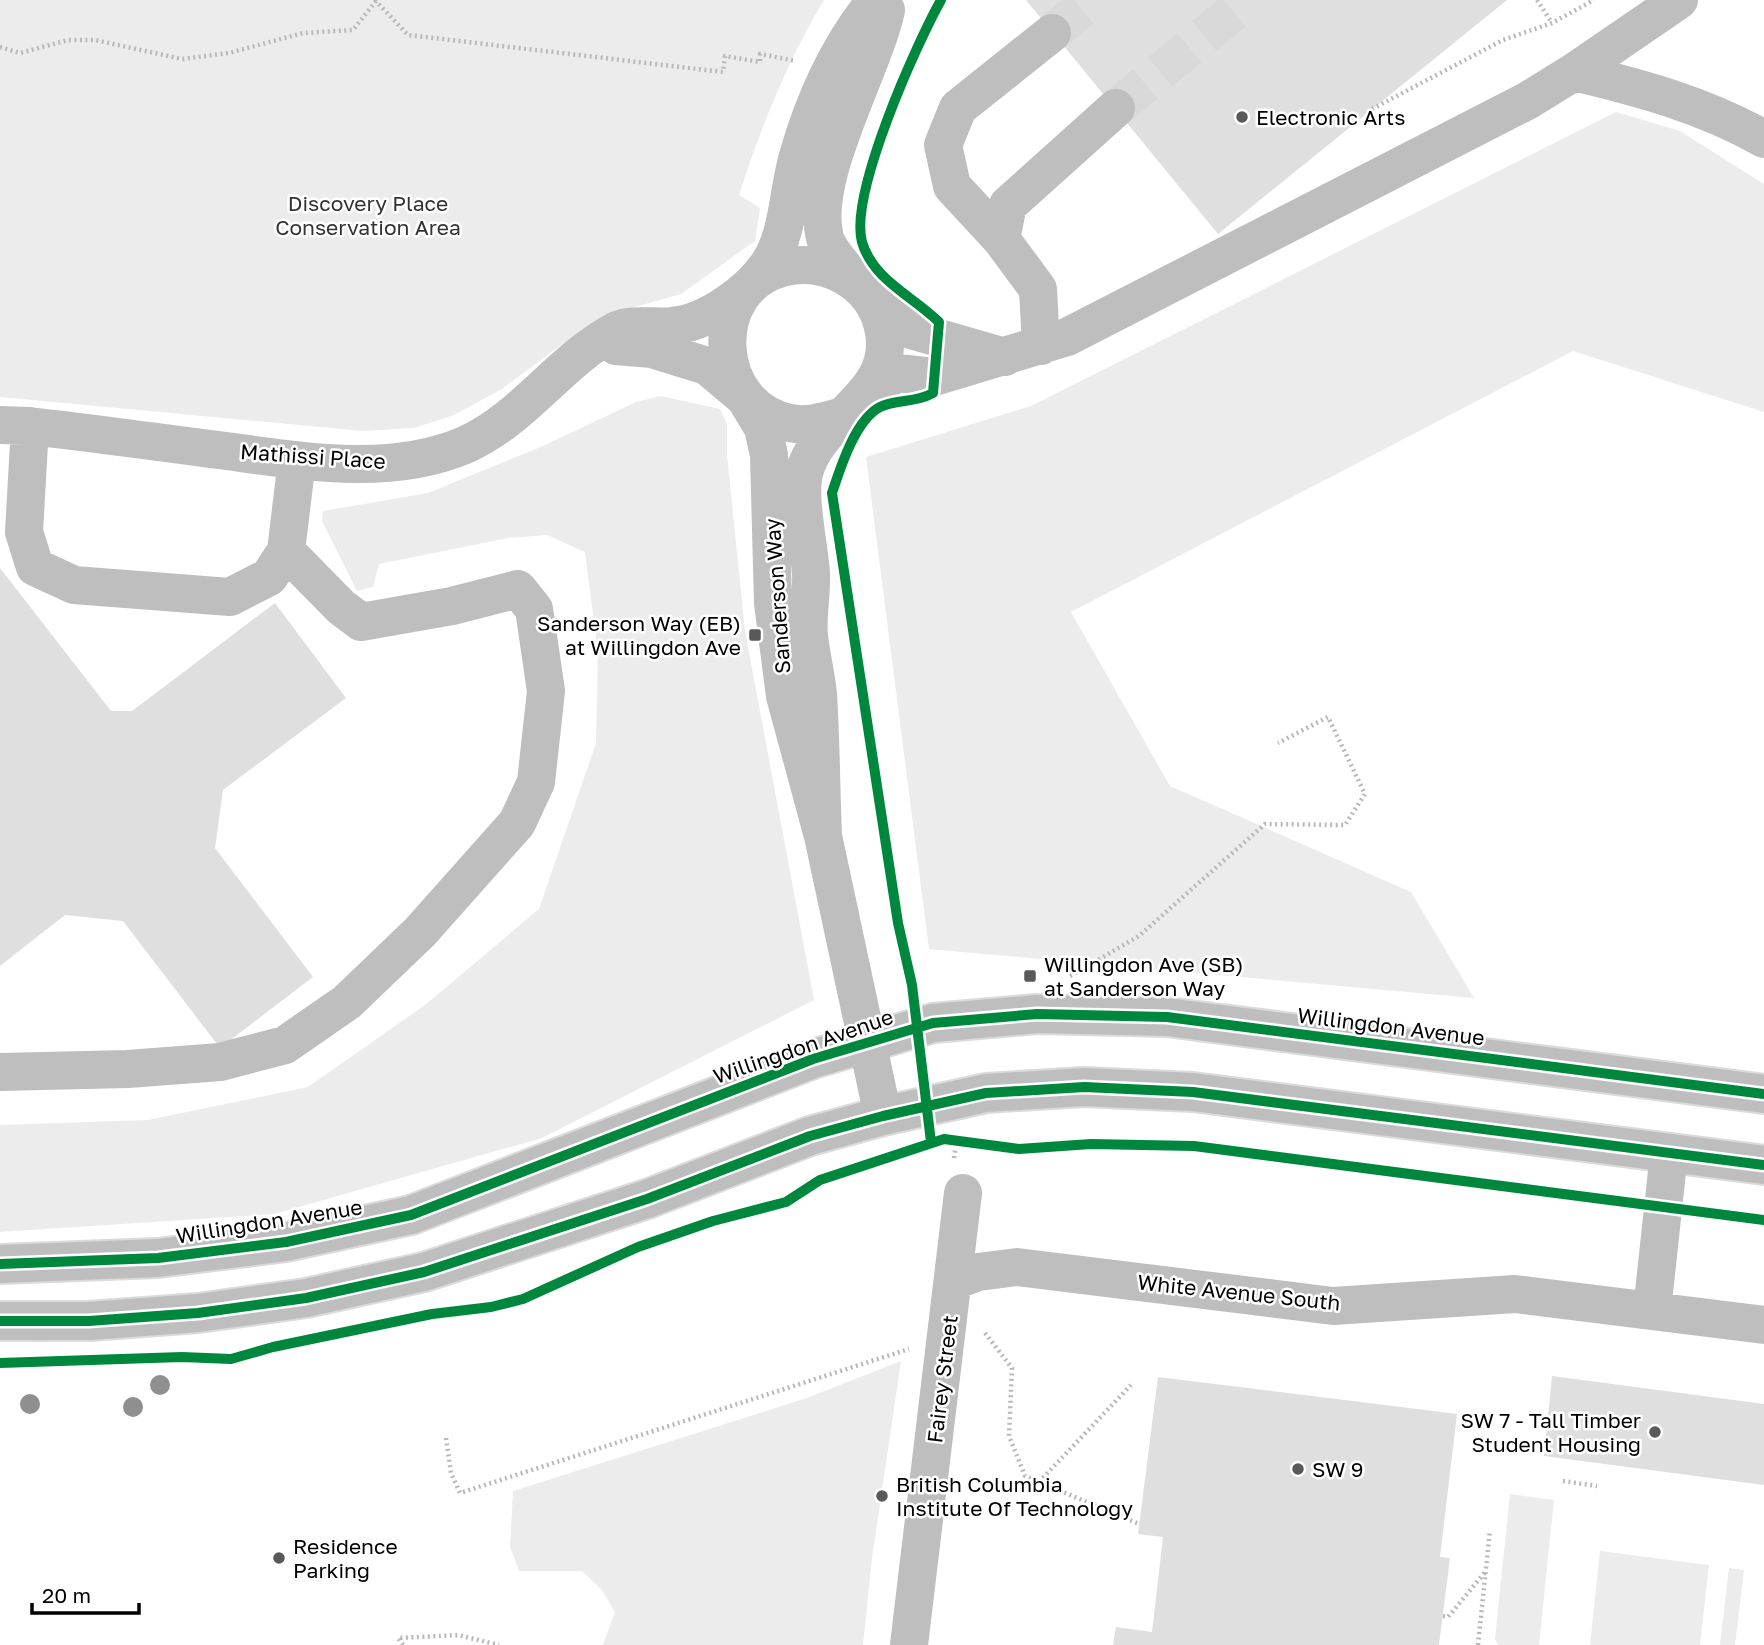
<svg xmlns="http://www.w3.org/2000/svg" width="1764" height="1645" font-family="'Golos Text',sans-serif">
  <rect width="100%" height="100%" fill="#fff"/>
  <!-- green -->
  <path fill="#ececec" d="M0,0H824C787,62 761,127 739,195L760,208L755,241L681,294L610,314L565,342L502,389L454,415L414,428L363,431L0,397Z
    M1616,112L1680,131L1764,184V412L1573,351L1071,612L1170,786L1411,892L1474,998L929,949L866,457L1031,406Z
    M661,396L720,409L727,424V455L745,631L814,1000L542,1138L274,1214L0,1232V1125L148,1120L308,1087L425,1005L539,909L596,743L598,653L585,552L547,535L508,538L379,564L373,587L357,591L322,521L323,511L428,493L543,446L636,402Z
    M901,1361L872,1558L863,1645H603L615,1612L602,1590L582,1571H519L510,1547L513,1491L804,1399Z
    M1510,1494L1554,1500L1539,1645H1498L1495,1639Z
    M1600,1551L1709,1565L1700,1645H1590Z
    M1729,1568L1744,1570L1735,1645H1720Z"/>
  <!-- building -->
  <path fill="#dfdfdf" d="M1026,0H1507L1218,234Z
    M0,568L111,711H132L275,603L346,698L223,790L215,848L313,977L220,1048L123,921L65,915L0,966Z
    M1552,1376L1764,1404V1485L1544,1456Z
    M1158,1377L1457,1414L1440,1557L1450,1558L1439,1645H1113L1116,1627L1152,1632L1163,1537L1138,1534Z"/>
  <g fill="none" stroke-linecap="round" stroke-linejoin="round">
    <!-- minor-tunnel -->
    <path stroke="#d9d9d9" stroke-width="38" stroke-dasharray="38 19" stroke-linecap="butt" d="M1052,33L1092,0
      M1116,108L1248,0"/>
    <defs>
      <path id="major" d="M0,1264L158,1258L286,1242L411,1215L813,1059L933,1023L1037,1014L1167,1017L1764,1094
        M0,1321H89L198,1313L306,1298L424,1272L647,1199L810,1136L883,1116L986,1093L1084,1087L1193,1092L1764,1165"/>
    </defs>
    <!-- major casing -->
    <use href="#major" stroke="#dbdbdb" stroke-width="42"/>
    <!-- path -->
    <path stroke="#b9b9b9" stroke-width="4.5" stroke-dasharray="2 3.5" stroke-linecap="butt" d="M375,0L408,35L723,72L725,56L760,62V54L796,61
      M1537,0L1552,23
      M0,47L20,53L68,40H95L182,59L229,53L303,33L353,30L376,1
      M1372,109L1503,40L1552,23L1594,0
      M1070,976L1139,936L1265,824L1345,825L1365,794L1328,717L1278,743
      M954,1158L957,1138
      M985,1333L1012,1368L1009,1436L1025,1476L1139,1524
      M446,1438L451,1473L460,1493L909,1349
      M1563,1481L1597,1486
      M1039,1482L1131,1385
      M1443,1616L1448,1617L1486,1571
      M403,1645L398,1638L458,1635L499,1645
      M1478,1645L1490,1530"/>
    <!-- minor -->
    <path stroke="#bebebe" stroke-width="38" d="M1574,72L1679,0
      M1001,239L1008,205L1116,108
      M856,282C847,270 829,252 825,238C809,177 873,71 886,10
      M873,303L911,330L1005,357
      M616,346L652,349L707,366L745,398L763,428L769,455L773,603L785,696L823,836L883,1116
      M1041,346L1038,289L1001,239L952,186L943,145L958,108L1052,33
      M870,389L898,373L934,377L1067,337L1527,101L1574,72C1641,88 1704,105 1764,139
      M0,425L30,426C90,433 150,441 210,449C292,459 385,479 465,445C525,418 560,360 617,330C632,323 655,328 672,326C708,323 751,291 770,262C789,231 788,189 798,156C814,100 839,45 876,0
      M30,426L24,532L35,567L74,585L230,597L269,577L286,551L297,460
      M823,836C821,789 821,741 818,694C816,674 811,655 809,636C807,615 812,594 811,573C809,545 798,498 804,473C818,416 899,396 883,327C873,282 825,256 782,268C704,289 712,408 790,423C809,427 828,420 847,415
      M0,1072L128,1069L220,1062L285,1045L347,1002L420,932L517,823L536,782L546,691L534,609L518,589L452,606L361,622L341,607L286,551
      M954,1281L978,1272L1017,1267L1333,1306L1515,1294L1764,1325
      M1652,1311L1669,1153
      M909,1645L963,1193"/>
    <!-- major -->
    <use href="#major" stroke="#bebebe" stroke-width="38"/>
    <defs>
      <path id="cycleway" d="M931,1142L912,985L898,923L832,493C840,469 855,420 880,407C896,399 916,403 933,393L939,322C913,296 873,280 862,242C849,194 916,45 941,0
        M0,1264L158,1258L286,1242L411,1215L813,1059L933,1023L1037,1014L1167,1017L1764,1094
        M0,1321H89L198,1313L306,1298L424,1272L647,1199L810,1136L883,1116L986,1093L1084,1087L1193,1092L1764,1165
        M0,1363L182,1357L231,1359L273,1347L432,1314L491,1307L523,1299L638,1247L713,1221L786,1202L820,1180L944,1139L1019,1149L1091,1144L1194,1146L1764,1220"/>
    </defs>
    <!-- cycleway casing -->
    <use href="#cycleway" stroke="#fff" stroke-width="15"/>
    <!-- cycleway -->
    <use href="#cycleway" stroke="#00873e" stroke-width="10"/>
  </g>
  <!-- trees -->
  <g fill="#8f8f8f">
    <circle cx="160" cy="1385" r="10"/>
    <circle cx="30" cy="1404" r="10"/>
    <circle cx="133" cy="1407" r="10"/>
  </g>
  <!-- markers -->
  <g fill="#595959" stroke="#fff" stroke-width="2.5">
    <circle cx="1242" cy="117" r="7"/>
    <rect x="748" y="628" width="14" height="14" rx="3.5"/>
    <rect x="1023" y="969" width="14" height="14" rx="3.5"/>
    <circle cx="1655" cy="1432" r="7"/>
    <circle cx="1298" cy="1469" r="7"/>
    <circle cx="882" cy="1496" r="7"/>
    <circle cx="279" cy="1558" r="7"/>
  </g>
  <g text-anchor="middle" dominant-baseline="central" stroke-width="5" stroke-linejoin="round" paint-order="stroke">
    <!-- poi labels -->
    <g font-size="21" fill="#000" stroke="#fff" text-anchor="start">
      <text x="1256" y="117">Electronic Arts</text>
      <text x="741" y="623" text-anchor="end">Sanderson Way (EB)<tspan x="741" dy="24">at Willingdon Ave</tspan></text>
      <text x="1044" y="964">Willingdon Ave (SB)<tspan x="1044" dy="24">at Sanderson Way</tspan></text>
      <text x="1641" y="1420" text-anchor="end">SW 7 - Tall Timber<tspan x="1641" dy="24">Student Housing</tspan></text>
      <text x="1312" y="1469">SW 9</text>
      <text x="896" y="1484">British Columbia<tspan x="896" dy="24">Institute Of Technology</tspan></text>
      <text x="293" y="1546">Residence<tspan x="293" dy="24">Parking</tspan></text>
    </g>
    <!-- park labels -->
    <g font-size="21" fill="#333" stroke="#fff">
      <text x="368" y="203">Discovery Place<tspan x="368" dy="24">Conservation Area</tspan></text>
    </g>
    <!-- street labels -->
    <g font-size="21" fill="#000" stroke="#fff">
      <text transform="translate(313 456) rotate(4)">Mathissi Place</text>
      <text transform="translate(777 596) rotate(-94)">Sanderson Way</text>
      <text transform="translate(1391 1026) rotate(7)">Willingdon Avenue</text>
      <text transform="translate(803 1046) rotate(-19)">Willingdon Avenue</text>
      <text transform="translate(269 1221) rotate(-9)">Willingdon Avenue</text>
      <text transform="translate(1239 1292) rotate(6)">White Avenue South</text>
      <text transform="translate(942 1379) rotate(-83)">Fairey Street</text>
    </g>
  </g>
  <!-- scale -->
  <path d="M32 1603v10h107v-10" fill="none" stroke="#000000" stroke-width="3.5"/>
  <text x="42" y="1603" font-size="21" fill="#000000" stroke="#ffffff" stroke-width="5" paint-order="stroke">20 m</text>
</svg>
